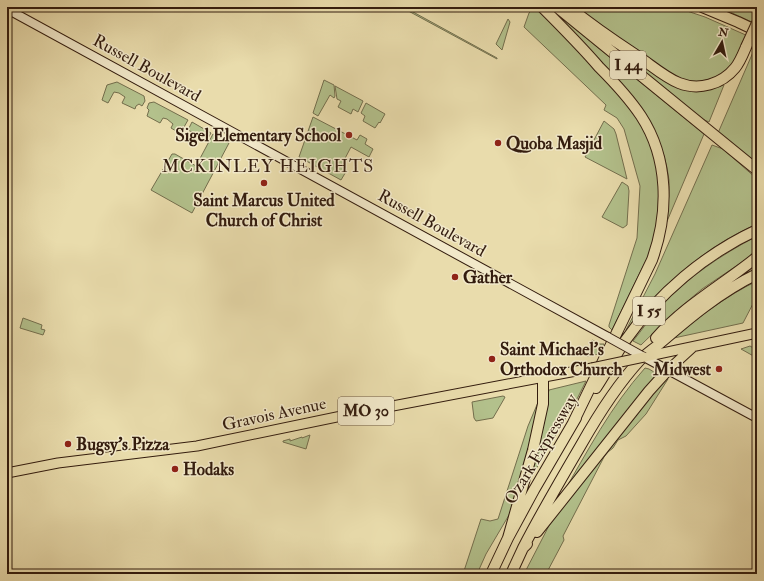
<svg xmlns="http://www.w3.org/2000/svg" width="764" height="581" font-family="'IM FELL Double Pica',serif">
  <rect width="100%" height="100%" fill="#e9dcac"/>
  <filter id="stains"><feTurbulence type="fractalNoise" baseFrequency=".005" numOctaves="4"/><feColorMatrix values="0 0 0 0 .2 0 0 0 0 .09 0 0 0 0 .02 0 0 0 .5 -.17"/></filter>
  <radialGradient id="worn" r=".72"><stop offset=".6" stop-color="#630" stop-opacity="0"/><stop offset="1" stop-color="#630" stop-opacity=".3"/></radialGradient>
  <!-- green -->
  <path fill="#b3c18c" stroke="#736e4d" d="M401,7H404L497,58V59Z
    M535,7H538L630,106L641,124L650,143L655,159L660,187V220L651,250L612,330L609,327V325L637,238L640,186L624,129L617,118L604,110L606,105L524,27L529,13Z
    M573,7H675L705,17L748,36L736,60L721,76L695,83L678,79Z
    M719,7H757V15L754,23Z
    M508,19L510,22L502,50L496,44Z
    M564,20L704,134L665,226C667,211 670,195 669,180C661,113 606,68 562,21Z
    M757,43V164L718,133Z
    M618,47L667,81L711,89L724,85L709,122L700,118L616,50Z
    M324,80L334,85L335,96L334,98L330,95L318,116L313,113Z
    M117,82L144,96L145,101L142,106L139,104L136,106L135,109L122,103L125,97L119,93L114,92L108,103L102,100L107,85Z
    M335,86L363,101L358,112L353,109L351,114L338,107L341,101L337,99Z
    M154,102L188,120L184,127L183,126L181,131L178,129L176,131L171,128L173,124L167,119L163,118L160,123L147,116L149,110L147,108L149,103Z
    M366,103L385,114L380,123L379,122L375,128L363,121L365,116L361,113Z
    M313,117L357,140L360,135L367,139L365,144L373,149L369,157L351,147L341,166L347,170L341,180L299,157Z
    M604,121L614,129L616,134L627,179L585,157Z
    M192,122L211,133L207,140L188,130Z
    M213,134L229,143L192,213L151,190L172,154H175L196,166Z
    M712,145L723,149L757,179V224C705,247 661,286 626,330L655,274Z
    M622,182L628,186L629,191L627,225L623,228L602,217Z
    M757,236V252L702,289L677,310L641,345L633,341C642,330 650,318 660,307C688,277 721,255 757,236Z
    M757,281V296L743,323L674,338C700,316 726,296 757,281Z
    M23,318L42,325L41,329L45,330L43,335L20,328Z
    M592,340L600,344H604L599,354L587,356Z
    M750,346L757,350V358L741,349Z
    M645,368L649,369L659,375L562,495C587,452 611,406 645,368Z
    M668,379L646,414L626,436L618,440L613,448L608,452L604,457L563,536L564,540L546,574H524L554,516L664,380Z
    M586,381L578,397L526,486L549,390Z
    M503,396L505,397L504,399L493,418L476,421L474,418L472,402Z
    M539,400L540,405L516,498L509,515L486,554L477,574H463L481,519L490,521L498,519L528,426Z
    M310,435L306,449L283,442V441L290,439V441L302,437V438Z"/>
  <g fill="none" stroke-linecap="round" stroke-linejoin="round">
    <defs>
      <path id="secondary" d="M7,9L608,337
        M644,357L757,418"/>
      <path id="primary" d="M644,357L757,333
        M668,370L692,348
        M7,473L58,463L197,446L356,413L592,368"/>
      <path id="motorway" d="M542,7C562,27 581,46 599,67C614,82 629,98 641,116C669,159 669,213 652,260L573,423
        M557,7L757,170
        M569,7C590,24 613,40 636,55C650,64 664,77 679,83C699,91 722,84 735,68C740,62 743,54 746,47
        M702,7L738,22L757,31
        M656,338C685,305 724,284 757,257
        M596,388C606,373 615,356 625,341C658,294 705,254 757,230
        M537,532L649,391L668,370
        M508,538L534,490L576,418
        M523,548C541,513 561,479 581,445C598,415 616,386 640,360C645,355 652,350 658,345C689,318 720,292 757,274
        M491,574L508,538L533,450L543,404V378
        M511,574L523,548L527,544"/>
    </defs>
    <!-- secondary casing -->
    <use href="#secondary" stroke="#331c0e" stroke-width="10"/>
    <!-- primary casing -->
    <use href="#primary" stroke="#331c0e" stroke-width="11"/>
    <!-- motorway casing -->
    <use href="#motorway" stroke="#331c0e" stroke-width="12"/>
    <!-- secondary -->
    <use href="#secondary" stroke="#f1e8c9" stroke-width="8"/>
    <!-- primary -->
    <use href="#primary" stroke="#e9dcac" stroke-width="9"/>
    <!-- motorway -->
    <use href="#motorway" stroke="#e9dcac" stroke-width="10"/>
    <defs>
      <path id="secondary-bridge" d="M608,337L644,357"/>
      <path id="primary-bridge" d="M592,368L644,357"/>
      <path id="motorway-bridge" d="M746,47L757,23"/>
    </defs>
    <!-- secondary-bridge casing -->
    <use href="#secondary-bridge" stroke="#331c0e" stroke-width="10" stroke-linecap="butt"/>
    <!-- primary-bridge casing -->
    <use href="#primary-bridge" stroke="#331c0e" stroke-width="11" stroke-linecap="butt"/>
    <!-- motorway-bridge casing -->
    <use href="#motorway-bridge" stroke="#331c0e" stroke-width="12" stroke-linecap="butt"/>
    <!-- secondary-bridge -->
    <use href="#secondary-bridge" stroke="#f1e8c9" stroke-width="8"/>
    <!-- primary-bridge -->
    <use href="#primary-bridge" stroke="#e9dcac" stroke-width="9"/>
    <!-- motorway-bridge -->
    <use href="#motorway-bridge" stroke="#e9dcac" stroke-width="10"/>
  </g>
  <!-- markers -->
  <g fill="#8f2418" stroke="#f1e8c9" stroke-width="1.5">
    <circle cx="349" cy="135" r="4"/>
    <circle cx="498" cy="143" r="4"/>
    <circle cx="264" cy="183" r="4"/>
    <circle cx="455" cy="277" r="4"/>
    <circle cx="492" cy="359" r="4"/>
    <circle cx="719" cy="369" r="4"/>
    <circle cx="68" cy="444" r="4"/>
    <circle cx="175" cy="469" r="4"/>
  </g>
  <g text-anchor="middle" dominant-baseline="central" stroke-width="3" stroke-linejoin="round" paint-order="stroke">
    <!-- shield labels -->
    <g fill="#f1e8c9" stroke="#6c5946" stroke-width="1">
      <rect x="610" y="51" width="36" height="28" rx="3"/>
      <rect x="633" y="297" width="32" height="28" rx="3"/>
      <rect x="338" y="397" width="56" height="28" rx="3"/>
    </g>
    <g font-size="16" font-weight="bold" fill="#331c0e">
      <text x="628" y="65">I 44</text>
      <text x="649" y="311">I 55</text>
      <text x="366" y="411">MO 30</text>
    </g>
    <!-- street labels -->
    <g font-size="17" fill="#331c0e" stroke="#f1e8c9">
      <text transform="translate(147 68) rotate(29)">Russell Boulevard</text>
      <text transform="translate(432 223) rotate(29)">Russell Boulevard</text>
      <text transform="translate(274 414) rotate(-12)">Gravois Avenue</text>
      <text transform="translate(541 449) rotate(-59)">Ozark Expressway</text>
    </g>
    <!-- poi labels -->
    <g font-size="17" font-weight="bold" fill="#331c0e" stroke="#f1e8c9" text-anchor="start">
      <text x="341" y="135" text-anchor="end">Sigel Elementary School</text>
      <text x="506" y="143">Quoba Masjid</text>
      <text x="264" y="200" text-anchor="middle">Saint Marcus United<tspan x="264" dy="20">Church of Christ</tspan></text>
      <text x="463" y="277">Gather</text>
      <text x="500" y="349">Saint Michael's<tspan x="500" dy="20">Orthodox Church</tspan></text>
      <text x="711" y="369" text-anchor="end">Midwest</text>
      <text x="76" y="444">Bugsy's Pizza</text>
      <text x="183" y="469">Hodaks</text>
    </g>
    <!-- neighbourhood labels -->
    <g font-size="18" letter-spacing="1" fill="#331c0e" stroke="#f1e8c9">
      <text x="268" y="166">MCKINLEY HEIGHTS</text>
    </g>
  </g>
  <!-- margin -->
  <rect width="764" height="581" fill="none" stroke="#e9dcac" stroke-width="24"/>
  <rect x="8" y="8" width="748" height="565" fill="none" stroke="#331c0e" stroke-width="2"/>
  <rect x="12" y="12" width="740" height="557" fill="none" stroke="#331c0e"/>
  <!-- north arrow -->
  <g transform="translate(722 42) rotate(9)" stroke="#f1e8c9" stroke-width="3" paint-order="stroke">
  <path d="M0-3L7 15L0 10L-7 15Z" fill="#331c0e"/>
  <text y="-6" font-size="11" font-weight="bold" text-anchor="middle" fill="#331c0e">N</text>
  </g>
  <rect width="100%" height="100%" filter="url(#stains)"/>
  <rect width="100%" height="100%" fill="url(#worn)"/>
</svg>
